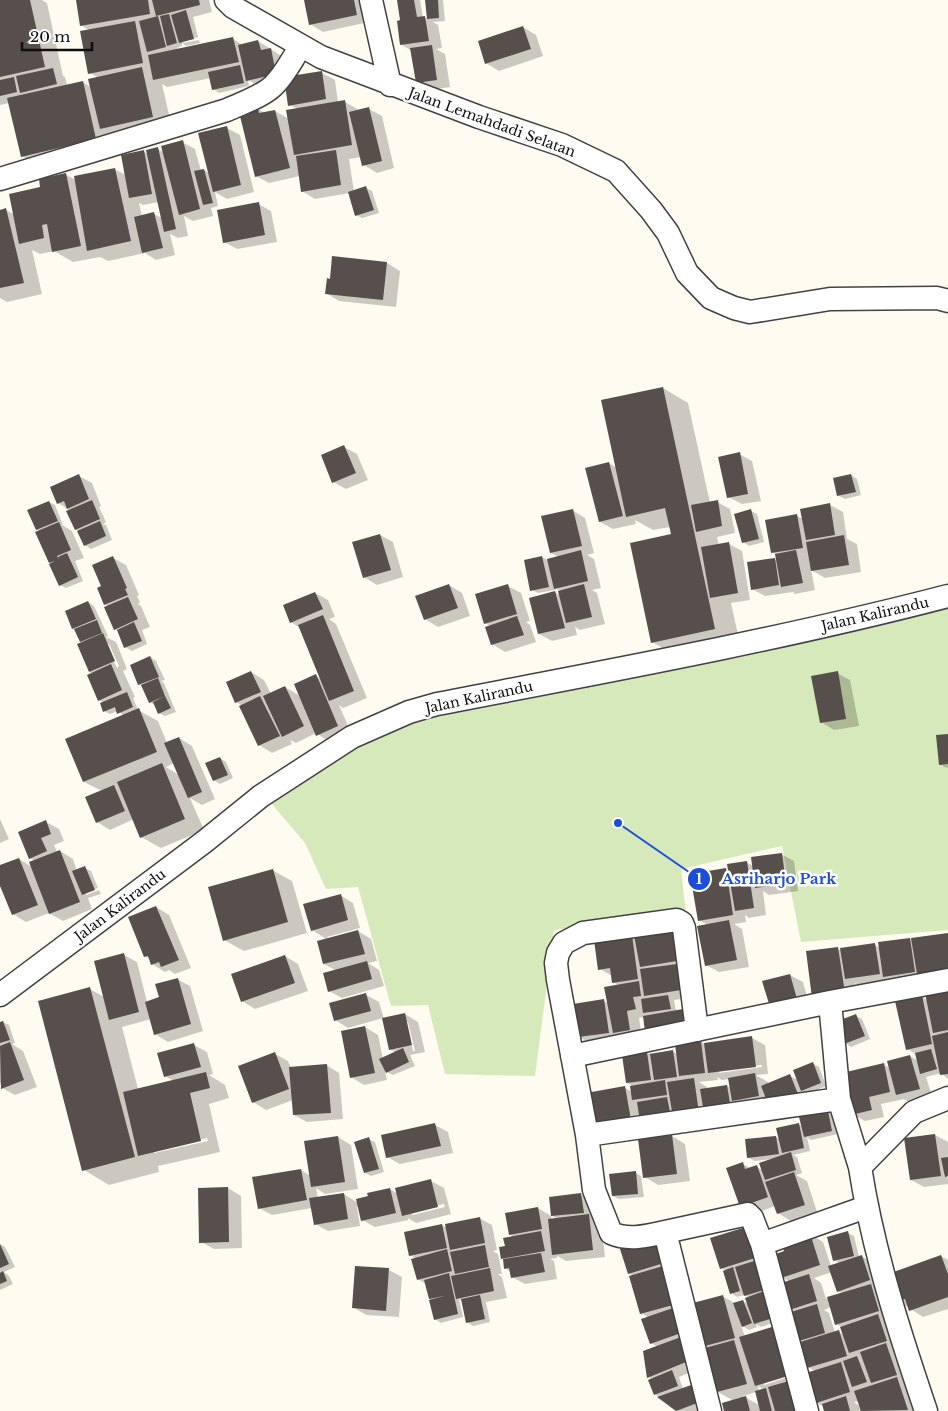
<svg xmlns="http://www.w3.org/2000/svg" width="948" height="1411" font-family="'Libre Baskerville',serif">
  <rect width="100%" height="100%" fill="#fffbf1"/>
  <!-- green -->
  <path fill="#d6e9bb" d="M948,601V930L801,942L782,846L681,869L686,913L554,930L535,1076L445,1074L428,1005L391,1006L358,887L326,889L305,843L271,803L341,750L438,706Z"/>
  <!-- shadow -->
  <path fill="#0003" fill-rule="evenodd" d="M0,0H42L47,3L63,76L65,77L67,85L82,82L91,87L99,78L90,73V31L81,25L77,0H209L212,12L193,17L198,37L183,41V43L199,40L200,43L186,46L182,43V46L177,48L178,50L233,39L243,45L258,41L283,57L288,78L322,73L335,80L338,103L345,102L361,111L369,109L382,116L394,168L377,173L364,165L362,157L349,159L354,192L366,188L372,191L379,213L362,218L356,215L350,193L315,199L302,191L300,176L269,183L256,176L258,109L265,113L275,111L289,119L298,109L290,105L286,82L260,87L248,80L249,86L219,93L213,89L211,78L167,87L162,84L172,128L41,168L22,156L9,103L0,105Z
    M305,0H365L369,22L323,32L310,24Z
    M398,0H420L423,18L428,19L426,0H443L445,21L433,22L438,25L442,48L436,49L445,54L450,87L430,90L417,82L412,51L402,45L404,21Z
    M523,27L536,35L543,56L499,71L486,63Z
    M227,128L240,135L254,192L227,199L215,192L218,206L211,208L213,216L193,221L184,216L188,236L178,238L170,234L175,255L156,260L145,253L108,261L100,257L73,262L54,251L40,254L32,250L42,294L7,302L0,298V211L6,210L15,215L42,188L66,175L76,180L114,169L126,175L144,152L148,154L158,149L163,152L182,142L195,149L201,171L204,170L209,173ZM159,202L162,218L154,214L142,216L139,203L143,205Z
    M258,204L271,211L277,242L237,249L224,242Z
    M387,263L400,271L396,307L339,301L326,293Z
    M663,388L688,403L710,503L717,502L730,509L735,533L717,537L719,546L729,544L742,551L750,600L731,603L740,644L678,657L652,642L672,535L670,527L653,530L635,520L636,524L613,529L600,522L609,463L617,468Z
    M344,447L357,454L368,480L346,489L333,482Z
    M739,454L752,461L761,501L742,504L728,497Z
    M851,475L857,479L861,495L845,499L839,496Z
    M79,476L92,483L101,506L99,507L106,522L103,524L106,525L112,540L91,549L85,545L78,531L76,529L71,511L58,503Z
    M49,502L55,505L63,525H62L72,531L84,558L75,561L83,581L66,588L60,585L52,564L50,562L40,531L37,530L29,511Z
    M830,505L843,512L847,539L857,544L861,572L825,578L811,570L815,590L795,594L793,592L765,596L752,589L774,559L778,561L777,555L772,552L797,516L803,519Z
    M572,510L585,518L594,553L587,555L594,559L601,588L592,590L597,593L605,624L580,630L575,627L577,635L552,641L539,634L555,592L560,595L559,590L554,588L555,590L538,593L532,590L542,557L547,560L559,557L551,553Z
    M751,511L757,514L764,542L749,546L743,542Z
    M380,535L393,542L403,577L377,585L364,577Z
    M113,558L126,565L139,595L137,596L140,602L138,604L141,606L150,627L142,630L147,644L132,651L125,647L118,631L115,629L109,607L105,604L103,587Z
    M449,585L462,593L470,616L438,627L425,619Z
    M508,586L521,593L530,621L526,622L530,625L536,642L505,652L492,644L490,626L485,623Z
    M315,593L328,600L335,617L329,619L336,624L367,698L343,708L339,705L351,733L330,742L316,733L296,743L290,740L292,744L272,753L259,745L243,706L236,702L251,672L264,680L271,694L285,687L300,696L316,676L321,679L300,628L291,622L285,606Z
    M88,602L94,606L108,636L106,637L116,642L127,669L123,671L135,697L133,698L138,710L158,721L167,743L179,738L192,746L215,799L202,805L190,798L204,830L161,848L141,837L134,819L110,830L97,822L102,791L84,782L67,740L124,716L118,711L110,714L104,711V703L99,700L91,674L79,645L84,643L81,641L76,630L73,628ZM106,644H109L119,666L117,668ZM174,763L179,775L166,767Z
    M150,657L156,661L165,680L161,681L164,683L176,712L165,716L159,713L156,706L150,702L143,687L139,684Z
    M837,673L850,680L859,726L834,730L821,722Z
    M948,735V767L946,768L940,764Z
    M220,758L226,762L233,778L220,784L214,780Z
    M0,819L9,839L0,843Z
    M46,822L59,829L64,841L54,845L57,852L60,851L73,859L77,871L85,868L91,871L98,888L86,892V895L99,890L101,894L88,898L92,909L63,921L49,913L26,922L13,914L0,882V867L19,859L32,867L35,861L30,858Z
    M781,854L794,861L798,891L769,895L763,891L766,915L749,918L745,915L746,922L734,924L742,929L749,967L719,972L706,965L708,925L699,920L726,870L730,872L746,862L753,866Z
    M272,870L292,881L307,933L244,951L224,940Z
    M340,895L353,903L360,928L327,937L328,939L358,931L371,939L377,961L368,963L379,970L384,986L342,998L329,991L337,971L324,964L328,940L312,930Z
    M156,907L169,915L191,968L175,974L169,970L165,972L152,964L150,959L145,956Z
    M671,930L684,938L694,997L674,1000L676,1011L639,1018L642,1037L592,1044L579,1037L604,1001L609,1004L619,986L613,982L612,976L600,969L631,936L636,939Z
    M948,934V968L928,971V973L859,986L855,983L857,1000L827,1004L837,948L840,950L875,945L880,948L910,939L913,941Z
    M124,955L137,962L147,1002L161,998L177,979L190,986L203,1031L168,1042L155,1034L151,1019L122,1027L138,1089L174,1081L165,1076L194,1045L207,1052L213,1074L209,1075L225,1085L229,1098L209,1104L220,1152L158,1166L159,1172L109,1185L84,1170L90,989L104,997ZM207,1138L208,1141L154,1153V1151Z
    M285,956L298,964L308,991L255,1009L242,1001Z
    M790,975L803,982L810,1007L784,1014Z
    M948,990V1079L941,1073L926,1077L932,1096L910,1102L904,1099L881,1104L884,1117L865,1121L852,1114L884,1065L890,1068L910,1056L918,1061L916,1054L907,1049L921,996L927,1000Z
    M366,995L379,1002L384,1019L405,1014L418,1022L425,1052L410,1055L415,1066L393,1075L385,1071L387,1080L364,1085L351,1077L365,1027L378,1035L383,1059L396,1053L390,1049L383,1018L348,1028L335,1020ZM406,1022H408L415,1051H413Z
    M856,1016L862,1019L870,1039L851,1047L845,1043Z
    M3,1022L9,1025L15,1043L12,1044L23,1051L37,1087L15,1095L2,1088L0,1082V1023Z
    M752,1038L765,1045L768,1074L756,1075L768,1082V1085L790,1076L798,1080L812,1063L819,1067L826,1086L808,1094L746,1108L735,1101V1106L606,1133L624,1087L632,1092L631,1085L627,1083L623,1056L672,1051L677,1054L701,1042L704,1044ZM762,1065V1067L719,1073V1070ZM717,1077L722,1080L729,1079L731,1088L727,1086L707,1089V1087L699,1082L718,1080Z
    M275,1054L288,1061L291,1068L326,1065L339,1073L343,1119L307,1122L294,1115L293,1100L266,1110L253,1102Z
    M828,1112L834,1116L838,1134L811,1140L807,1137L810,1151L793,1155L797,1157L802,1173L796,1175L807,1181L817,1212L791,1221L778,1213L775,1206L754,1214L741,1206L743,1164L751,1169L757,1167L763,1170L771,1160V1159L755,1161L749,1158L746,1140L776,1137L780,1139L798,1124L803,1127Z
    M435,1125L448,1132L453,1153L400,1164L387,1157Z
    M935,1135L948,1142V1184L924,1187L911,1180Z
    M672,1136L685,1144L690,1181L658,1185L645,1177L640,1140Z
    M338,1137L351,1145L358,1189L325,1194L316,1188L318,1198L344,1194L358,1203L390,1189L398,1194L431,1181L444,1188L451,1214L416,1223L408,1218V1220L375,1227L362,1220L359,1206L357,1207L360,1226L328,1231L315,1224L312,1208L272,1215L259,1208L301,1170L311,1176ZM444,1204L445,1207L412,1215V1212Z
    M369,1139L375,1142L384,1172L371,1176L365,1173Z
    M635,1172L641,1176L644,1197L619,1199L613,1196Z
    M228,1188L241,1196L242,1248L214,1249L201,1242Z
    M581,1195L594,1202L601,1223L605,1257L566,1261L557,1256V1258L550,1259L554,1261L557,1279L525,1284L512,1277L510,1271L505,1268L504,1259L502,1258L506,1247L514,1237L510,1234L538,1208L551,1216L552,1220L558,1219L552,1216Z
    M479,1218L492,1225L497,1250L493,1251L498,1254L502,1274H498L502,1277L507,1298L486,1302L490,1322L473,1326L467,1322L463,1301L459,1299L463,1317L441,1323L435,1319L426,1284L418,1279L416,1259L410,1255L442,1225L447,1228Z
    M745,1229L778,1321L761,1327L756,1324L757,1327L749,1330L741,1325L745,1337L772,1328L785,1336L808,1411H725L734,1401L718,1392L702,1346L722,1296L736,1304L743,1301L748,1304L749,1298L745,1295L737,1297L731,1293L726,1271L721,1268ZM793,1373L794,1375L764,1385V1382ZM758,1386L764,1390L759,1391ZM756,1392L759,1405L743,1396Z
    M848,1233L854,1236L859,1257L861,1256L874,1264L918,1411H826L824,1407L817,1403L815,1371L808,1367L804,1342L800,1340L795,1312L790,1309L789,1281L782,1277L785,1252L810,1234L823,1242L831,1266L839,1263L834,1260ZM832,1272L838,1291L843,1294L826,1299L821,1283L814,1278ZM831,1307L836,1324L842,1327L844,1335L839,1332L835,1333L829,1313L824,1310ZM859,1401L861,1407L854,1402Z
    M657,1240L703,1367L679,1377L683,1389L708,1411H678L655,1394L652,1379L648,1377L658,1347L651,1343L649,1318L641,1313L633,1276L629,1273Z
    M0,1244L5,1247L15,1267L4,1272L9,1276L13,1284L0,1290Z
    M941,1256L948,1260V1309L923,1317L898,1301Z
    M389,1270L402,1277L399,1317L366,1315L353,1307Z"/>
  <!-- building -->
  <path fill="#574f4b" d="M0,0H30L45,67L0,77Z
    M76,0H148L150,14L80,26Z
    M152,0H199L200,5L156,16Z
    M304,0H354L357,15L309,25Z
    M397,0H414L417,17L425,16L429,41L400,45L397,21L400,20Z
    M425,0H438L439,18L427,19Z
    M186,10L194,39L179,43L171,15Z
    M169,14L177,43L167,46L160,16Z
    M158,16L166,47L147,52L139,21Z
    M135,21L143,63L88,74L80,31Z
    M523,26L531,49L485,64L478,41Z
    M233,37L239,62L153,80L148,55Z
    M258,40L261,50L271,48L276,74L246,81L238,45Z
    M432,45L437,80L416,83L410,48Z
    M240,65L244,83L212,90L208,72Z
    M142,67L153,117L100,129L88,79Z
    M53,68L57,84L20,93L16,76Z
    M322,71L326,99L288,106L284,77Z
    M14,77L17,92L0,96V80Z
    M83,81L96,139L21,157L7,98Z
    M345,100L352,145L294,155L286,110Z
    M369,107L382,161L362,166L349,112Z
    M258,108L259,113L275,110L290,168L255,177L239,112Z
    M227,126L241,185L213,192L198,133Z
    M183,140L200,209L179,215L161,146Z
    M158,147L176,229L164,232L146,150Z
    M144,150L152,194L129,198L121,155Z
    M336,150L341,185L301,192L296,156Z
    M115,168L131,241L87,251L74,176Z
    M204,169L213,203L203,205L194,171Z
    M66,173L81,246L52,252L47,224L42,225L44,238L19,244L9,194L40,187L39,179Z
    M366,186L374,210L355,216L348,192Z
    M259,202L265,235L223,243L217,210Z
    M6,208L24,283L0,288V210Z
    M154,212L163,248L142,253L134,217Z
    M332,256L387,262L383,300L325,294L327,278L330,279Z
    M663,387L715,629L651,643L630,543L671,534L665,508L626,517L601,400Z
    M344,445L356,473L332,483L321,455Z
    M740,452L748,494L727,498L718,457Z
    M609,462L623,516L599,522L585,468Z
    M79,474L89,499L67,509L64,501L57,504L50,487Z
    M851,474L856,492L837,496L833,478Z
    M92,500L100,519L75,530L66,511Z
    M718,500L722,526L696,532L691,505Z
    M49,501L58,521L36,530L27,510Z
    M830,503L835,535L806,540L800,509Z
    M573,509L582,546L550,553L541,516Z
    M751,509L759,539L742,543L734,514Z
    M797,514L803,548L771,553L765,520Z
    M100,521L106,536L84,546L77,531Z
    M59,522L71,550L57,556L59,560L58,557L67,553L78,577L59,586L49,564L55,561L49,563L35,532Z
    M380,534L391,570L363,578L352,542Z
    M844,535L849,565L811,571L806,542Z
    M729,542L738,593L710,598L701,547Z
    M581,550L588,581L554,589L547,559Z
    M796,550L803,583L781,587L775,554Z
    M113,556L127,588L125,589L128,595L104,605L97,588L101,586L92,565Z
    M542,556L549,587L530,591L524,560Z
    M775,558L779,585L751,590L747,562Z
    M449,584L458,608L424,620L415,596Z
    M508,584L517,614L484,624L475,594Z
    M584,584L592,617L566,623L558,591Z
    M555,591L565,628L538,634L529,598Z
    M315,592L323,609L290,623L283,605Z
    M128,597L138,619L114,630L104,607Z
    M88,601L96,619L72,629L65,611Z
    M323,615L354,691L329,701L298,625Z
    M517,616L524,635L491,645L485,627Z
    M97,620L102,633L80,642L74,629Z
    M134,622L142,641L124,648L117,630Z
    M103,633L115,661L89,672L77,644Z
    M150,656L159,677L138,685L130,665Z
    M111,664L122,690L98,701L87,675Z
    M251,671L261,692L235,703L226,682Z
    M838,671L846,719L820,723L811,676Z
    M316,674L338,726L316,736L294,684Z
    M158,678L165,696L149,703L141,685Z
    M285,686L304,726L282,737L263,696Z
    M127,692L133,707L117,714L115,707L103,712L100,703Z
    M165,696L171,708L158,714L153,702Z
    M260,696L280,736L258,746L239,706Z
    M139,708L157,752L83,782L65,739Z
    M948,734V764L939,765L936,735Z
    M179,737L202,792L188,798L164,743Z
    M220,757L228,775L213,781L205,763Z
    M162,763L185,819L140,838L117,782Z
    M114,785L125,811L96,823L85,797Z
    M46,820L51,834L41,838L47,851L29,859L18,832Z
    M60,850L80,902L49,914L29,862Z
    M782,853L786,884L755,888L751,857Z
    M19,858L38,905L12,915L0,886V865Z
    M747,861L754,908L735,911L727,864Z
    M85,866L95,890L82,895L72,871Z
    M726,868L733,915L698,921L690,874Z
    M273,869L288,922L223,941L208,887Z
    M341,894L348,920L311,931L303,904Z
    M156,906L179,960L161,967L159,962L151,965L148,956L144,957L128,917Z
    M729,920L737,960L705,966L697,926Z
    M672,929L677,961L640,967L634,935Z
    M358,930L365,954L323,964L317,941Z
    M948,933V969L917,974L911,938Z
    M632,935L638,979L612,983L610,968L598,970L594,940Z
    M910,938L915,972L883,977L878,942Z
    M875,943L880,974L845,979L840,948Z
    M838,947L845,993L812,998L806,951Z
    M124,953L139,1012L109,1020L94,961Z
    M285,955L295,983L241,1002L231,974Z
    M367,961L372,979L328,992L323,973Z
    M677,964L681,990L644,996L640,969Z
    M790,974L797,999L770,1007L762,981Z
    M178,978L191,1024L154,1035L145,1002L159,997L155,984Z
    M639,981L641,996L633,997L636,1009L627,1011L630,1030L613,1033L604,987Z
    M90,987L135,1157L82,1171L38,1001Z
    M948,989V1030L933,1033L925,993Z
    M366,993L371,1011L334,1021L329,1003Z
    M668,995L671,1009L643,1013L641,999Z
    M922,995L932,1044L906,1050L895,1001Z
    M604,999L609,1033L578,1037L573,1004Z
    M683,1009L686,1025L645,1032L643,1016Z
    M405,1013L412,1045L389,1050L382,1018Z
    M856,1014L865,1036L844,1044L835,1022Z
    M3,1021L10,1040L0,1043V1022Z
    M365,1026L375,1073L350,1078L341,1031Z
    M948,1032V1074L940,1075L932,1036Z
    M752,1036L756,1067L708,1073L704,1043Z
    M701,1041L705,1073L679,1076L675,1044Z
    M10,1042L24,1080L1,1089L0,1046Z
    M194,1043L201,1067L164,1077L157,1053Z
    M403,1048L409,1062L386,1073L379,1059Z
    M931,1049L937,1069L920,1074L915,1053Z
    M673,1050L677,1077L654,1080L650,1054Z
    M275,1052L289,1089L252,1103L238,1066Z
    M647,1052L651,1080L626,1083L622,1055Z
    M910,1055L920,1089L896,1095L887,1061Z
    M813,1062L821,1083L801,1091L793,1070Z
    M884,1063L890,1092L869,1097L872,1110L851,1115L842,1073Z
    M327,1064L331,1113L293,1115L289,1067Z
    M206,1072L210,1088L190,1093L201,1141L138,1156L123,1092Z
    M755,1073L759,1096L732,1101L728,1078Z
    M790,1074L798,1094L769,1106L761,1086Z
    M694,1078L699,1113L673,1117L667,1082Z
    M665,1080L667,1095L632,1100L630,1086Z
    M727,1085L730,1103L703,1107L700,1089Z
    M625,1086L631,1120L592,1126L586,1093Z
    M667,1097L671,1117L640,1122L637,1102Z
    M828,1111L832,1131L804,1137L799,1117Z
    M435,1123L441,1146L386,1158L381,1135Z
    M799,1123L804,1148L782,1153L776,1128Z
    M935,1134L941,1176L910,1180L904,1138Z
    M672,1135L677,1174L643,1178L638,1139Z
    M338,1136L345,1182L311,1187L304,1141Z
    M776,1136L779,1154L747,1158L745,1139Z
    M369,1137L379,1169L364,1173L354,1142Z
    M791,1152L796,1170L765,1180L759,1163Z
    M948,1157V1176L945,1177L941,1158Z
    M743,1162L745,1169L757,1165L768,1197L740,1207L726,1168Z
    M301,1169L307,1200L258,1209L252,1177Z
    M636,1171L638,1194L612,1196L609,1174Z
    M794,1172L805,1205L777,1214L765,1182Z
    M431,1179L438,1207L402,1216L395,1188Z
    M228,1187L229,1242L199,1243L198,1188Z
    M390,1188L396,1213L361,1221L356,1199L368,1196L367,1193Z
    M344,1193L348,1219L314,1225L309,1198Z
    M581,1193L584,1213L551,1216L549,1197Z
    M538,1207L542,1229L509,1235L505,1213Z
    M589,1214L593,1250L552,1255L548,1219Z
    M480,1217L485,1243L450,1250L445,1224Z
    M442,1224L447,1248L409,1256L404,1232Z
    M746,1227L755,1258L720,1269L710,1238Z
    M541,1231L545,1251L501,1259L499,1247L505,1246L503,1238Z
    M848,1231L854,1256L833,1261L827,1237Z
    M810,1233L820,1265L781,1278L773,1255L784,1251L781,1242Z
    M657,1239L664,1263L628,1274L620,1249Z
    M0,1244L9,1264L0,1268Z
    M485,1245L489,1267L455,1274L450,1252Z
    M447,1249L452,1271L417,1280L411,1259Z
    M541,1253L545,1272L511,1278L509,1268L504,1269L503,1259Z
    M862,1255L870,1280L837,1292L828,1266Z
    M941,1255L948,1274V1297L909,1311L905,1299L897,1301L888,1274Z
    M754,1261L764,1290L744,1296L735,1267Z
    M355,1266L389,1268L386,1311L352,1308Z
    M663,1266L673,1305L640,1314L629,1276Z
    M733,1267L740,1291L730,1294L723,1271Z
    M490,1268L494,1291L456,1299L451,1276Z
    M3,1271L7,1281L0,1284V1273Z
    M449,1273L458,1314L434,1320L429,1300L444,1296L429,1299L424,1280Z
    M809,1274L817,1301L789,1310L781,1283Z
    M871,1284L879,1311L835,1325L827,1297Z
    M764,1291L773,1318L754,1324L745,1298Z
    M480,1295L485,1319L466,1323L461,1299Z
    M723,1295L735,1338L701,1347L689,1304Z
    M743,1300L752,1323L742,1327L733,1303Z
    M817,1304L825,1333L799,1341L791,1312Z
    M673,1308L681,1333L650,1344L641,1319Z
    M878,1314L887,1341L849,1353L840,1327Z
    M772,1327L788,1376L755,1386L739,1337Z
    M839,1330L847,1356L807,1368L800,1342Z
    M681,1337L691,1360L647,1378L643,1351Z
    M734,1340L747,1384L717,1392L705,1348Z
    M886,1343L897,1375L871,1383L860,1352Z
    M857,1356L867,1382L852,1387L843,1361Z
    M841,1362L850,1392L816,1403L806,1373Z
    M672,1370L678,1386L654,1395L648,1380Z
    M897,1377L908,1410L861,1411L854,1391Z
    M789,1381L797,1411H775L768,1387Z
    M694,1384L700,1402L676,1411L657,1397Z
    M766,1388L772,1411H760L755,1391Z
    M746,1396L750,1411H724L722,1403Z
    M846,1396L850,1411H824L822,1404Z"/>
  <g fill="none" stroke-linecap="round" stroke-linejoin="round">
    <defs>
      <path id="minor" d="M226,0L233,7L321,57L479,117L562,145L616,171L651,210L668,233L687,273L711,298L734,308L750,312L830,299L937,298L948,301
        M371,0L390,85
        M0,179L227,110C242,103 261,97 273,86C285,75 292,59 301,46
        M0,995L204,842L261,796L352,737L409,712L437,704C608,671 779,640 948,596
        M830,1002L839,1099
        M572,1056L830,1002L948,980
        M587,1135L558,980L556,963L558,953L564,943L583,933L677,920L682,923L684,928L697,1030
        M665,1232C646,1236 629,1241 611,1233L594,1190L587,1135L839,1099L860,1167
        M762,1244L866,1207
        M710,1411L665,1232L748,1214L752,1218L762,1244L807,1411
        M926,1411C899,1331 873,1251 860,1167L914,1112L948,1098"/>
    </defs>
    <!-- minor casing -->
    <use href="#minor" stroke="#424242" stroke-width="25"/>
    <!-- minor -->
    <use href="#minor" stroke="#fff" stroke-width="22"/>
  </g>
  <g text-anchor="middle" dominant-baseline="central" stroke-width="5" stroke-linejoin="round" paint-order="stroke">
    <!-- street labels -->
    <g font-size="14" fill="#0f0f0f" stroke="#fff">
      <text transform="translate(492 122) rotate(20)">Jalan Lemahdadi Selatan</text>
      <text transform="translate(875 614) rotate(-13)">Jalan Kalirandu</text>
      <text transform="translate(479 697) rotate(-12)">Jalan Kalirandu</text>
      <text transform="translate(120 905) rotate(-37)">Jalan Kalirandu</text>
    </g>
  </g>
  <!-- callouts -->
  <path fill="none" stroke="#1d4ed8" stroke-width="2" d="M618 823L699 879"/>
  <g fill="#1d4ed8" stroke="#fff" stroke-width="2">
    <circle cx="618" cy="823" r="5"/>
    <circle cx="699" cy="879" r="12"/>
  </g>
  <g font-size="15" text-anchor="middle" font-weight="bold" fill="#fff">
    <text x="699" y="884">1</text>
  </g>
  <g font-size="15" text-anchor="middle" font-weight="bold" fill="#1d4ed8" stroke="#fff" stroke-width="5" stroke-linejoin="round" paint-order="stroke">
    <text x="779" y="884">Asriharjo Park</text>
  </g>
  <!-- scale -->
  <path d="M22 42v8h70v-8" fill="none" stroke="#0f0f0f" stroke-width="2.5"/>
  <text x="30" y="42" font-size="15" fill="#0f0f0f" stroke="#ffffff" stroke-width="4" paint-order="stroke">20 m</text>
</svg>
